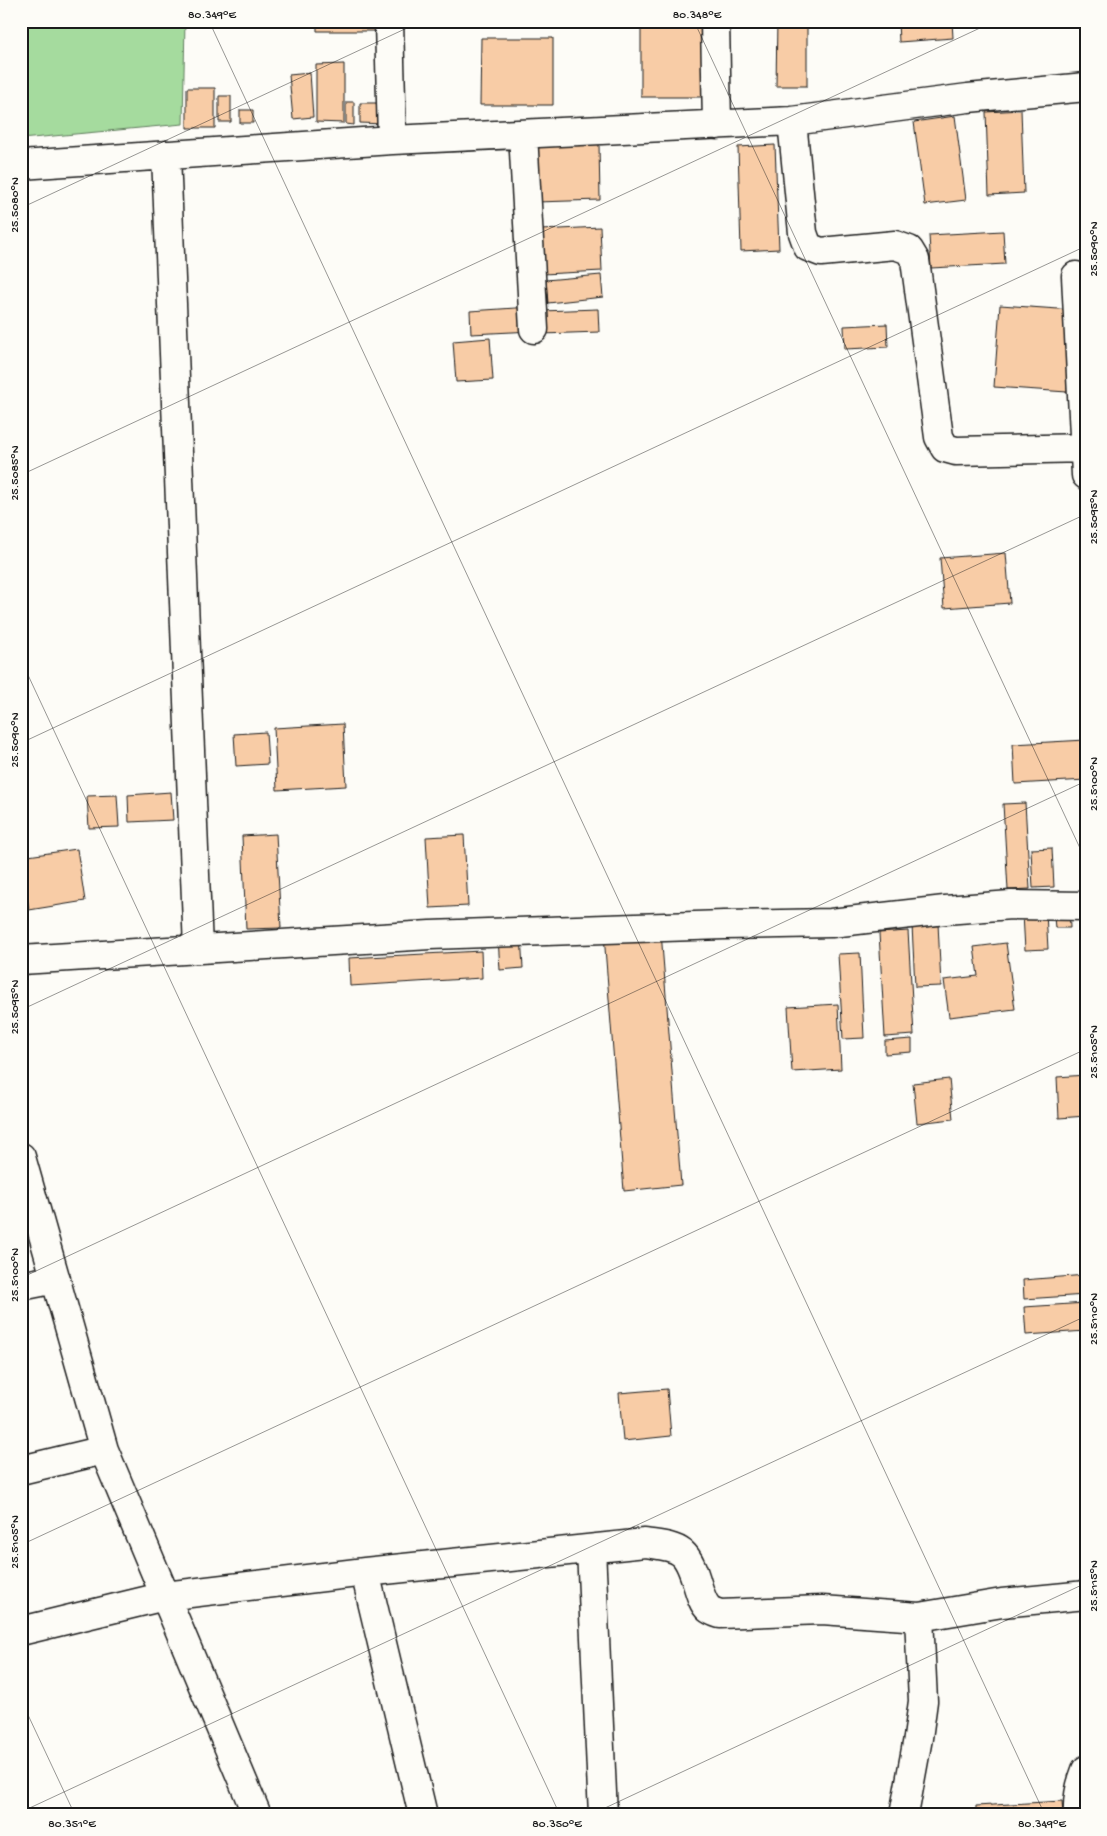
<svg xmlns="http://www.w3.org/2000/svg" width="1107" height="1836" font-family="'Gochi Hand',sans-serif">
  <rect width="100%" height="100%" fill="#fdfcf7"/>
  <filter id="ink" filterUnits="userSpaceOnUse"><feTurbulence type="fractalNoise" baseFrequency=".02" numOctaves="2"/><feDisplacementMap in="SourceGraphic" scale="10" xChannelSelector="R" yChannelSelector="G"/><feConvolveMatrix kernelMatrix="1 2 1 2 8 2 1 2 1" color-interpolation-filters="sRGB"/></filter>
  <g filter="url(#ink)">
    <!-- green -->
    <path fill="#a5db9e" stroke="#607c5d" d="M21,21H185L183,124L21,139Z"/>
    <!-- building -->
    <path fill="#f8cca6" stroke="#1c1c1c" d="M317,21H376V31H317Z
      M641,21H703L702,97H641Z
      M777,21H807V86H776Z
      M898,21H952L953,38L899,42Z
      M481,38H553V105H480Z
      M344,64V123L316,122V65Z
      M310,73L313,117L293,119L289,75Z
      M187,88H215V128H187Z
      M219,96H231V122H219Z
      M346,102H354V125L346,124Z
      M360,103H385L384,124L360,123Z
      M240,110H253V123H240Z
      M1021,110L1024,193L989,195L986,112Z
      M955,116L966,200L925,205L914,122Z
      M599,144L600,200L537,202V145Z
      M775,145L779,249L741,251L738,147Z
      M1086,157V183H1084L1082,158Z
      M600,227L602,271L543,274L541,230Z
      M1003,231L1005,264L931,268L929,235Z
      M601,275L603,297L548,303L546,280Z
      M1000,305L1073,310L1067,392L994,387Z
      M531,307L533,331L471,334L470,311Z
      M598,309L599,332L542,334L541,311Z
      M887,324L888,347L845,349L844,326Z
      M490,338L493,380L456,382L453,341Z
      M1006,553L1010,603L944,608L940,558Z
      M343,724L346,786L277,790L274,728Z
      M266,732L268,764L236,766L234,734Z
      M1086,740V780L1015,784L1013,744Z
      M171,792L173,820L129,822L128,795Z
      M117,795L119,827L89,828L87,796Z
      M1025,803L1030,889L1008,890L1003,804Z
      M276,834L281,928L246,929L242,836Z
      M464,835L468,906L430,908L426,837Z
      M1052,848L1054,887L1033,888L1031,849Z
      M77,849L85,901L29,910L21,857Z
      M1069,906L1070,928H1055L1053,907Z
      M1046,913L1048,949L1025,950L1023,914Z
      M938,923L941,986L915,987L912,925Z
      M908,931L914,1035L885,1037L879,933Z
      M661,932L681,1185L624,1191L604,935Z
      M521,936L523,968L500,970L498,937Z
      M1006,943L1015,1009L949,1017L944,980L978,976L974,947Z
      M481,951L482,978L350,986L349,958Z
      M860,953L864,1038L843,1039L838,954Z
      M838,1004L841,1069L792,1072L788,1007Z
      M912,1039V1052L885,1054V1041Z
      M1086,1075V1116L1059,1118L1057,1077Z
      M949,1079L953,1119L917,1123L913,1083Z
      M1086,1275V1295L1024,1299L1023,1280Z
      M1086,1303V1331L1026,1335L1024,1307Z
      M667,1389L671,1436L623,1441L619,1393Z
      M1062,1801L1063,1815H976V1806Z"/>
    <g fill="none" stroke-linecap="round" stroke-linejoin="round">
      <defs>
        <path id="minor" d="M389,21L392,140
          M715,21L717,125
          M792,121L803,233L808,247L821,252L895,245L909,250L915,260L939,437L945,448L956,451L1086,448
          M523,134L534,329
          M166,155L198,949
          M21,165L392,140L792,121L968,98L1086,87
          M1076,276L1086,475
          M21,960L430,935L724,925L831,923L945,910L1011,905L1086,906
          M21,1157L104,1450L257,1815
          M21,1286L56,1279
          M21,1470L104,1450
          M591,1549L603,1815
          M365,1572L423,1815
          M21,1631L165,1596L365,1572L645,1543C656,1545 672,1545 682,1553C697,1566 697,1599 709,1609C711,1611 717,1613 720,1614L822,1610L919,1617L1002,1603L1086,1595
          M904,1815L918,1738L923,1701L919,1617
          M1078,1815C1077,1799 1080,1785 1086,1770"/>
      </defs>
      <!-- minor casing -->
      <use href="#minor" stroke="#1c1c1c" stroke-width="31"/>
      <!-- minor -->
      <use href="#minor" stroke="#fdfcf7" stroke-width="28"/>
    </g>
  </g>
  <!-- ticks -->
  <path fill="none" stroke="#1c1c1c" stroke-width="1" stroke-opacity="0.45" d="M209,21L1045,1815M694,21L1086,861M21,208L422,21M21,475L995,21M21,660L560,1815M21,743L1086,246M21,1010L1086,514M21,1278L1086,781M21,1545L1086,1049M21,1700L75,1815M21,1812L1086,1316M590,1815L1086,1583"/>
  <!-- margin -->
  <rect width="1107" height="1836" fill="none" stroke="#fdfcf7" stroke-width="55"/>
  <rect x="28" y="28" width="1052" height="1780" fill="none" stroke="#1c1c1c" stroke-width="2"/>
  <g font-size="12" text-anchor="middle" fill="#1c1c1c">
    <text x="212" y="18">80.349°E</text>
    <text x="697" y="18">80.348°E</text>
    <text transform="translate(14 205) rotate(-90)" y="4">25.5080°N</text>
    <text transform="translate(1093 249) rotate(-90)" y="4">25.5090°N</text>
    <text transform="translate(14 473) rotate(-90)" y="4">25.5085°N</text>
    <text transform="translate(1093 517) rotate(-90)" y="4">25.5095°N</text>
    <text transform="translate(14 740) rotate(-90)" y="4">25.5090°N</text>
    <text transform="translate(1093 784) rotate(-90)" y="4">25.5100°N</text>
    <text transform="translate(14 1007) rotate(-90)" y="4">25.5095°N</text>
    <text transform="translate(1093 1052) rotate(-90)" y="4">25.5105°N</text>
    <text transform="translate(14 1275) rotate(-90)" y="4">25.5100°N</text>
    <text transform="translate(1093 1319) rotate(-90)" y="4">25.5110°N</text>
    <text transform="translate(14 1542) rotate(-90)" y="4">25.5105°N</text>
    <text transform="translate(1093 1586) rotate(-90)" y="4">25.5115°N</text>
    <text x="72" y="1827">80.351°E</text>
    <text x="557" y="1827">80.350°E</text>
    <text x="1042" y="1827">80.349°E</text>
  </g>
</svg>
